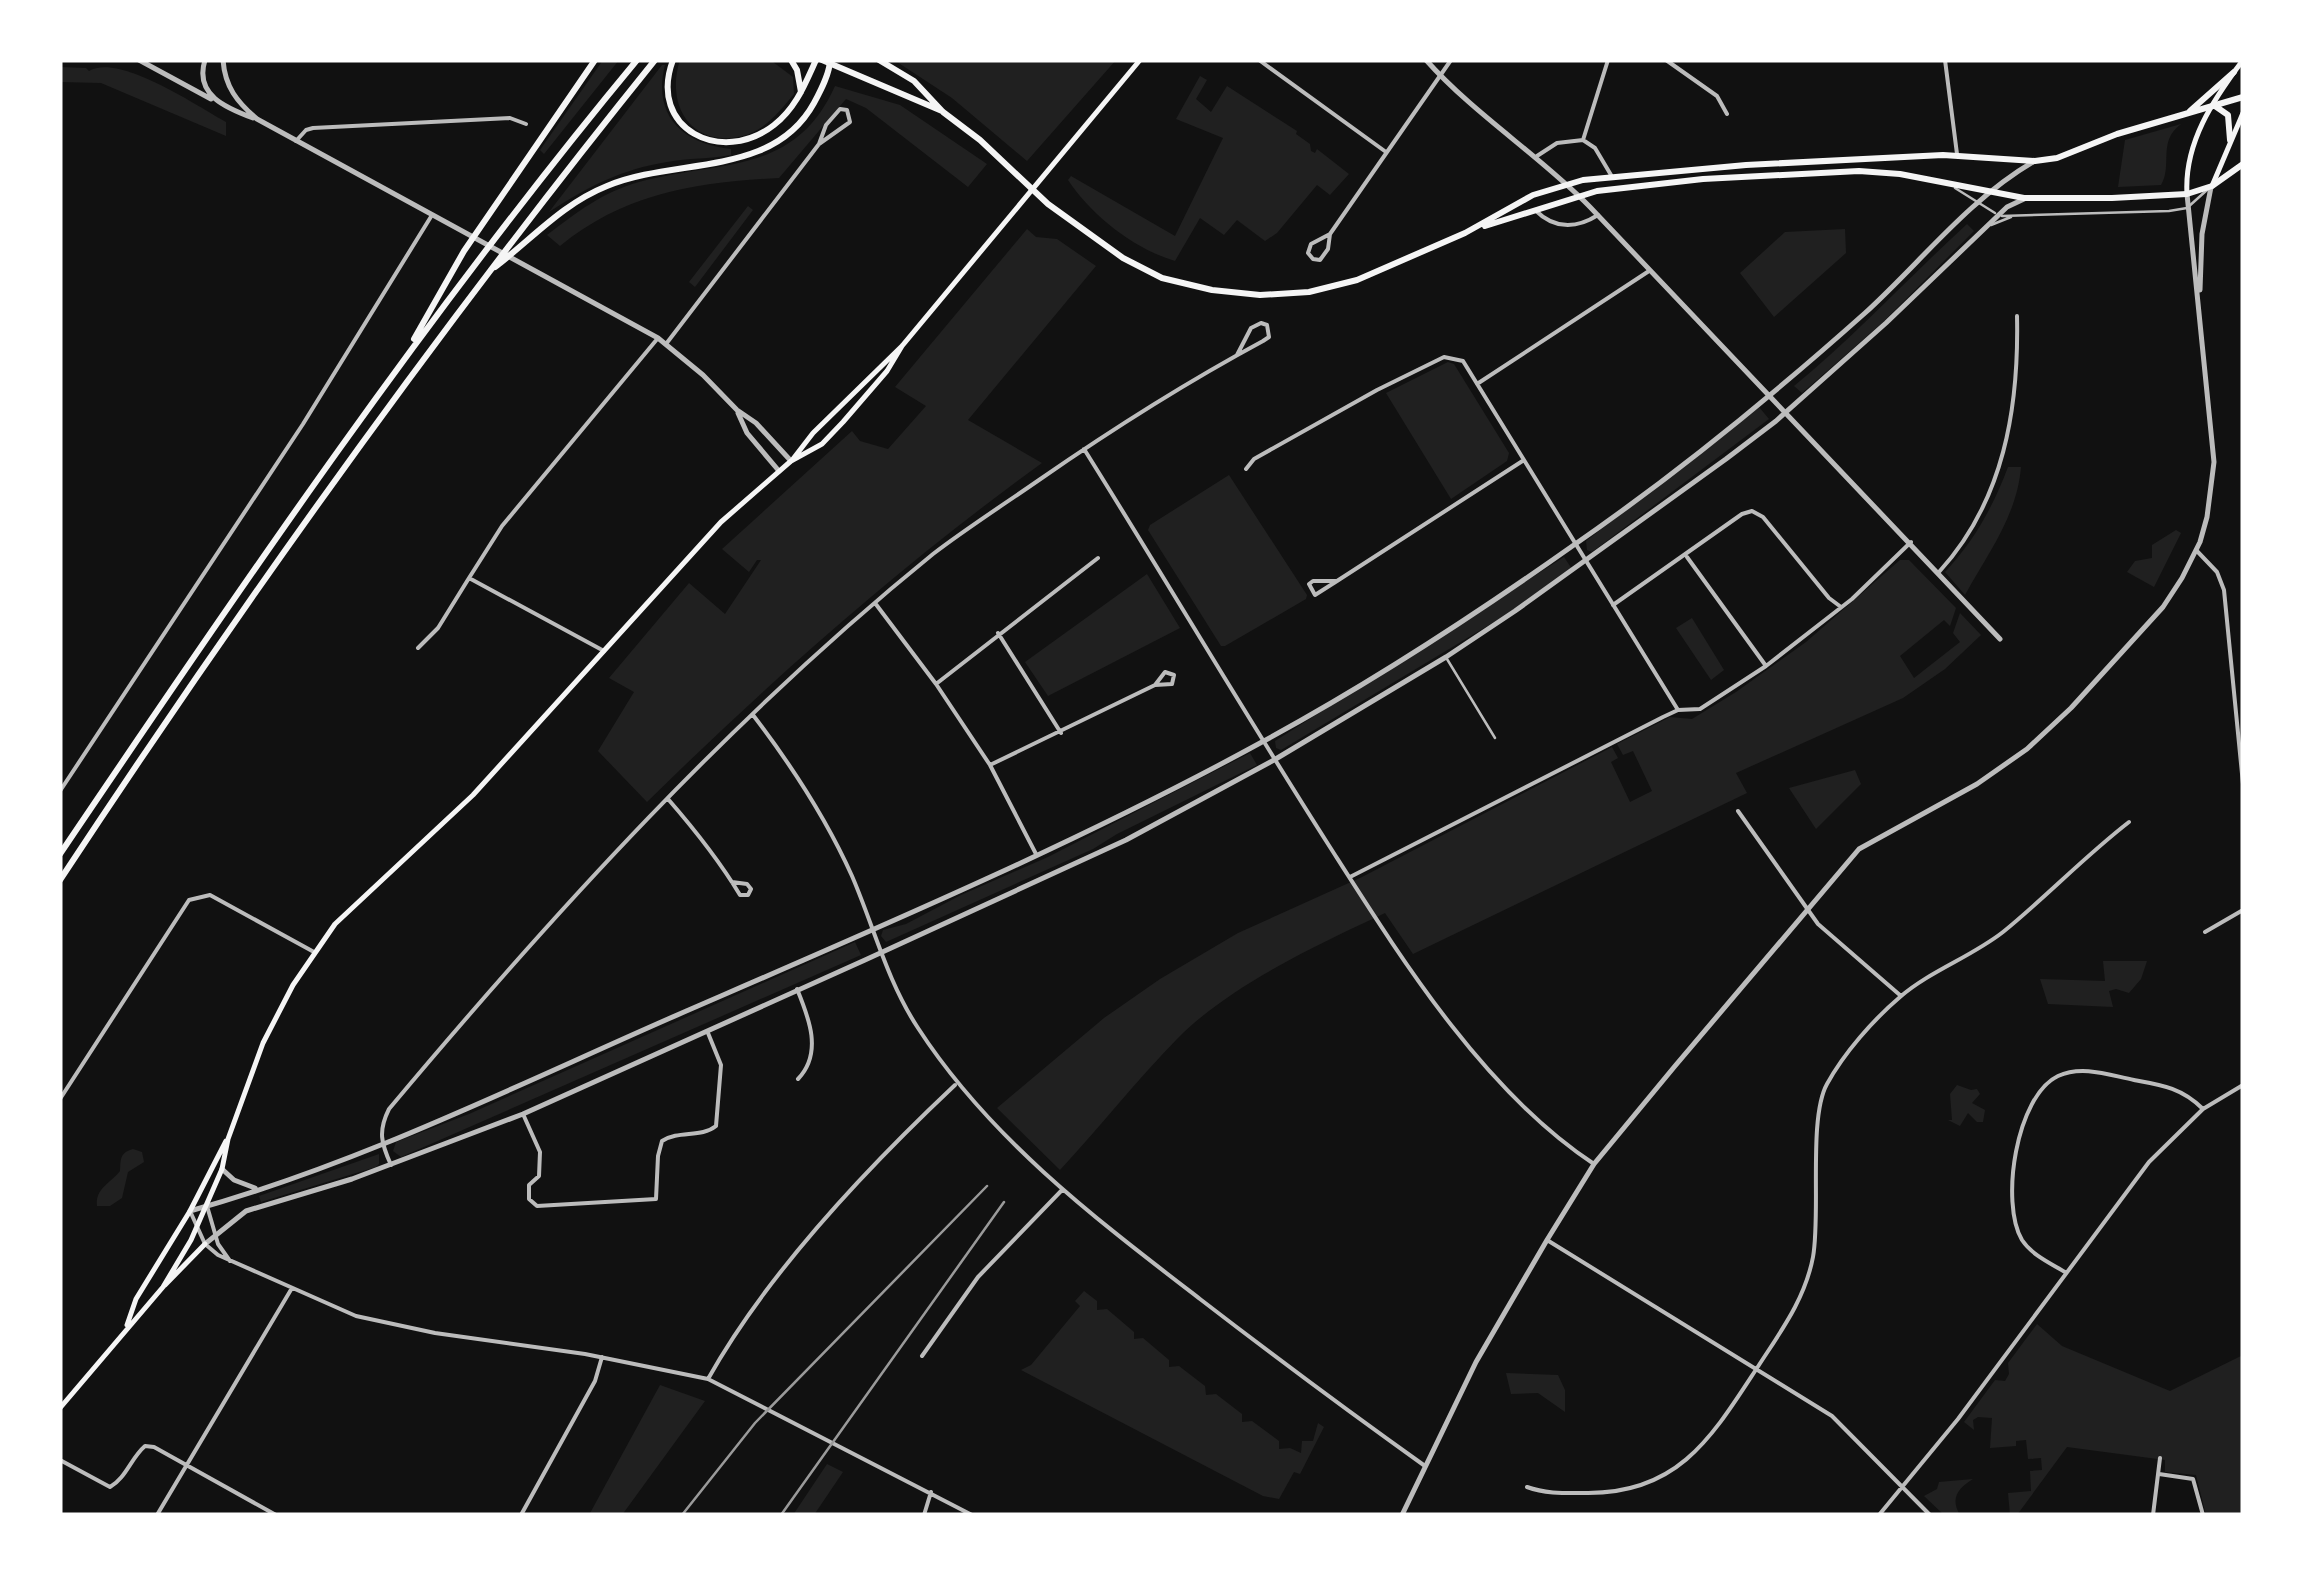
<svg xmlns="http://www.w3.org/2000/svg" width="2303" height="1575" font-family="'Times New Roman',serif">
  <rect width="100%" height="100%" fill="#111"/>
  <!-- green -->
  <path fill="#202020" d="M603,60H619L544,154L540,150Z
    M680,60H764L773,62L793,77L794,94C779,112 763,133 738,137C688,146 666,102 680,60Z
    M894,60H1116L1027,161L952,98Z
    M662,65H665C652,116 683,144 731,149V155C710,159 688,158 667,162C622,169 587,187 549,212Z
    M60,67L86,68L89,71C119,53 197,106 226,122V136L101,83L60,82Z
    M1200,76L1207,80L1196,99L1211,112L1227,86L1297,131L1296,134L1310,144L1311,151L1315,153L1317,149L1349,174L1330,195L1317,185L1277,233L1265,241L1237,220L1224,235L1200,218L1175,261C1134,249 1091,215 1068,180L1071,176L1175,236L1223,138L1176,119Z
    M835,86L900,105L987,164L968,187L866,108L846,99L779,178C697,182 625,193 560,246L547,235C577,212 603,192 639,182C719,160 795,176 835,86Z
    M2181,124C2157,142 2173,165 2161,185L2118,187L2125,140Z
    M748,206L753,210L695,287L689,282Z
    M1967,224L1974,231L1882,323L1802,393L1794,386C1855,336 1908,278 1967,224Z
    M1027,229L1036,237L1057,239L1096,266L968,420L1042,463C901,565 772,679 647,802L598,751L634,692L609,678L689,583L725,614L761,560H757L749,572L722,549L852,431L860,441L888,449L926,406L895,387Z
    M1845,229L1846,253L1774,317L1740,273L1785,232Z
    M1448,362L1454,364L1509,453L1507,461L1451,499L1386,393Z
    M1759,407L1769,419L1592,552L1587,550L1586,541Z
    M2008,467H2021C2017,516 1988,553 1965,595L1945,572C1974,541 1993,507 2008,467Z
    M1229,475L1307,595L1306,599L1225,646H1221L1148,530L1150,525Z
    M2176,530L2181,533L2154,587L2127,572L2135,561L2152,558V545Z
    M1564,557L1572,569L1514,610L1281,750L1276,748L1275,741Z
    M1900,560H1909L1956,608L1950,626L1944,620L1900,656L1914,678L1960,642L1953,633L1960,613L1981,635L1945,669L1903,698L1736,773L1747,793L1413,954L1385,913C1317,945 1230,985 1177,1039C1136,1081 1099,1128 1060,1170L997,1108L1104,1018L1160,979L1238,933L1362,877L1612,747L1618,758L1611,762L1630,802L1652,791L1633,751L1623,755L1617,744L1670,717L1692,719L1736,692L1806,642Z
    M1147,574L1180,628L1048,696L1025,662Z
    M1692,618L1724,670L1711,680L1676,628Z
    M1250,753L1257,765L1117,834L1093,849L886,942L881,936L883,930L906,924L961,895L1048,857Z
    M1855,770L1861,784L1816,829L1789,788Z
    M855,942L861,955L401,1157L393,1151L396,1142L469,1114Z
    M2103,961H2147L2141,979L2129,993L2116,989L2109,991L2113,1007L2048,1004L2040,979L2105,981Z
    M1957,1085L1971,1090L1977,1089L1980,1094L1972,1103L1985,1110L1983,1122H1977L1968,1113L1960,1126L1948,1120H1952L1950,1094Z
    M133,1149L142,1152L144,1162L128,1172L122,1198L110,1206H97C95,1188 111,1183 120,1171C121,1160 119,1153 133,1149Z
    M379,1154V1164L376,1167L261,1202L259,1196Z
    M1084,1291L1097,1301V1310L1107,1309L1134,1332V1339L1143,1338L1169,1360V1367L1179,1366L1205,1386L1206,1395L1216,1394L1242,1414V1422L1252,1421L1279,1441V1449L1290,1448L1301,1453L1302,1441H1313L1318,1423L1324,1427L1300,1474L1294,1472L1279,1499L1263,1496L1021,1370L1031,1365L1080,1306L1075,1301Z
    M2037,1324L2062,1346L2170,1391L2243,1355V1515H2206L2196,1475L2165,1472V1460L2067,1447L2017,1515H2010L2008,1493L2031,1491L2030,1471L2042,1470L2041,1458L2028,1459L2026,1440L2016,1441V1446L1990,1448L1992,1418L1978,1417L1973,1420L1974,1430L1964,1422L1995,1380L2005,1381L2009,1374L2008,1363Z
    M1506,1373L1558,1375L1565,1390V1412L1538,1393L1511,1394Z
    M660,1385L705,1401L622,1515H589Z
    M827,1464L843,1472L814,1515H793Z
    M1973,1479C1960,1487 1949,1497 1960,1515H1944L1924,1496L1937,1489L1939,1482Z"/>
  <g fill="none" stroke-linecap="round" stroke-linejoin="round">
    <!-- service -->
    <path stroke="#bcbcbc" stroke-width="2.5" d="M1955,188L1995,213
      M2002,216L2169,211L2187,208L2207,190
      M1991,225L2011,217
      M1447,659L1495,738"/>
    <!-- minor -->
    <path stroke="#bcbcbc" stroke-width="4" d="M1259,60L1386,152
      M1666,60L1717,96L1727,114
      M1945,60L1957,154
      M1583,140L1608,60
      M296,141L306,130L313,128L510,118L526,124
      M1537,156L1557,143L1583,140L1595,148L1611,175
      M1535,210C1554,229 1576,229 1598,215
      M1330,234L1328,249L1320,260L1313,259L1308,253L1311,244L1330,234L1451,60
      M666,344L819,144L850,122L847,110L840,109L826,125L819,144
      M1477,384L1649,271
      M1084,449C1166,580 1245,714 1328,844C1399,955 1482,1090 1594,1164
      M1246,469L1254,459L1377,390L1444,357L1463,361L1678,710
      M2196,550L2217,572L2224,590L2243,784
      M1687,557L1766,666
      M1939,572C2004,501 2019,408 2017,316
      M469,578L502,526L658,338
      M1337,581L1315,595L1309,584L1313,581H1337L1524,460
      M875,603L936,684L990,765L1036,854
      M1613,605L1742,514L1752,511L1763,517L1829,598L1841,607
      M998,633L1061,733
      M418,648L438,628L469,578L604,651
      M936,684L1098,558
      M753,715C792,766 826,818 852,876C874,927 887,981 918,1028C990,1139 1096,1219 1200,1299C1274,1356 1349,1412 1425,1466
      M990,765L1155,685L1172,684L1174,675L1165,672L1155,685
      M60,791L303,424L432,215
      M668,799C695,830 719,860 740,895H748L751,889L747,884L732,882
      M1738,811L1818,924L1901,996
      M1350,877L1663,717L1678,710L1700,709L1766,666L1852,599L1911,542
      M2205,932L2243,910
      M797,989C809,1018 823,1053 798,1079
      M60,1099L189,900L210,895L314,952
      M523,1114L540,1152L539,1176L529,1185V1199L537,1206L656,1199L658,1156L662,1141C679,1130 701,1138 716,1126L721,1065L708,1033
      M391,1165C381,1143 378,1131 389,1109C555,911 732,717 933,554C967,528 1003,505 1039,480C1111,430 1185,383 1263,341L1269,337L1267,325L1261,323L1251,328L1237,355
      M207,1206L218,1244L230,1261
      M190,1211L205,1244L218,1255L356,1316L435,1333L585,1354L708,1379L972,1515
      M1547,1240L1832,1416L1930,1515
      M2065,1272C2050,1263 2032,1255 2022,1240C2000,1203 2016,1096 2058,1076C2082,1065 2109,1075 2134,1080C2162,1085 2182,1088 2203,1109
      M922,1356L978,1277L1062,1190
      M708,1379C766,1275 869,1166 955,1085
      M60,1460L110,1487C126,1478 131,1458 145,1446L154,1447L276,1515
      M2159,1474L2193,1479L2203,1515
      M1527,1487C1546,1494 1566,1493 1586,1493C1680,1494 1713,1435 1759,1365C1781,1331 1805,1299 1813,1257C1821,1214 1808,1118 1827,1084C1844,1053 1873,1020 1900,997C1930,971 1971,957 2003,932C2046,897 2085,856 2129,822
      M157,1515L292,1288
      M521,1515L595,1381L602,1357
      M924,1515L931,1492
      M1879,1515L1958,1419L2149,1162L2203,1109L2243,1085
      M2153,1515L2160,1458"/>
    <!-- tertiary -->
    <path stroke="#bcbcbc" stroke-width="5" d="M139,60L211,99
      M205,60C194,95 226,108 253,118
      M223,60C225,87 237,102 257,119L658,338L703,375L737,410L756,423L791,461
      M1426,60C1474,114 1539,155 1590,207L2000,639
      M2200,290L2202,234L2211,187
      M738,413L747,433L779,471
      M222,1169L234,1180L255,1188
      M190,1211C356,1165 511,1088 668,1019C866,933 1074,845 1262,742C1369,684 1472,617 1571,547C1674,476 1772,396 1865,313C1920,263 1968,200 2033,162
      M205,1244L246,1211L352,1179L523,1114L865,960L1126,840L1274,760L1446,657L1515,611L1726,459L1776,421L1886,323L2007,207L2024,199
      M1402,1515L1476,1362L1547,1240L1594,1164L1675,1066L1859,849L1977,784L2027,749L2071,708L2163,607L2182,578L2200,542L2207,517L2214,462L2187,194"/>
    <!-- secondary -->
    <path stroke="#f5f5f5" stroke-width="5" d="M2212,186L2243,113
      M2187,194C2184,143 2213,100 2243,60
      M793,459L813,433L902,346L1140,60
      M165,1285L205,1244
      M127,1325L136,1299L190,1211L226,1141
      M60,1408L163,1287L191,1240L222,1169L228,1139L263,1043L293,985L335,924L473,795L721,522L791,461L822,444L843,422L887,371L902,346"/>
    <!-- primary -->
    <path stroke="#f5f5f5" stroke-width="6" d="M822,60L942,111
      M879,60L914,81L943,112L980,140L1048,204L1123,258L1162,278L1212,290L1260,295L1309,292L1357,280L1465,233L1533,195L1583,180L1746,165L1943,155L2035,161L2057,158L2117,134L2243,97
      M2215,106L2228,115L2230,140
      M2190,111L2234,72
      M1485,226L1597,191L1703,179L1859,171L1900,174L2024,198H2112L2187,194L2212,186L2243,164"/>
    <!-- trunk -->
    <path stroke="#f5f5f5" stroke-width="6" d="M673,60C647,129 722,166 774,125C796,108 805,84 816,60
      M791,60L797,70L801,92
      M495,267C532,239 562,204 607,186C676,157 773,178 814,103C821,90 830,73 830,60
      M414,339L464,251L595,60
      M60,854C243,583 428,312 637,60
      M60,880C246,598 443,323 655,60"/>
    <!-- rail -->
    <path stroke="#9a9a9a" stroke-width="2.5" d="M682,1515L755,1423L987,1186
      M781,1515L1004,1202"/>
  </g>
  <!-- border -->
  <rect width="2303" height="1575" fill="none" stroke="#ffffff" stroke-width="125"/>
</svg>
